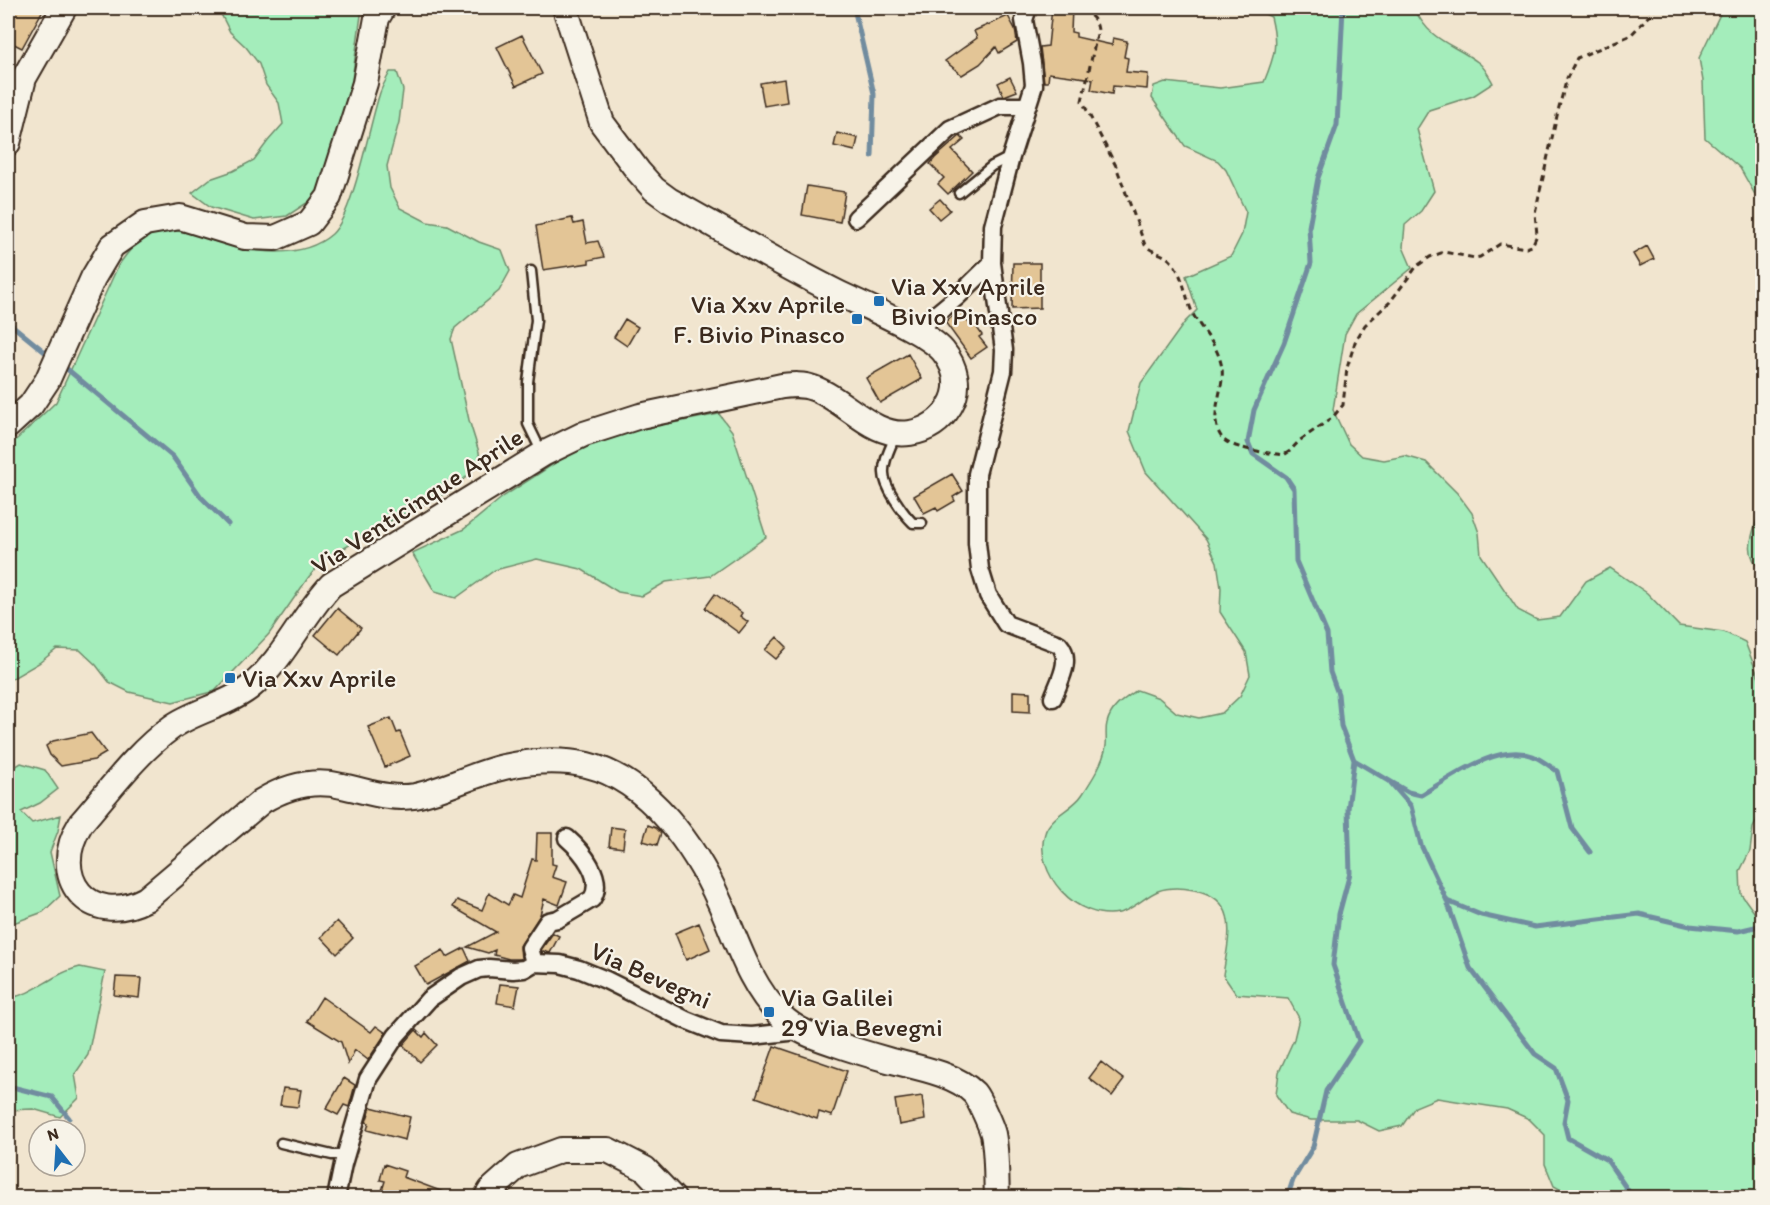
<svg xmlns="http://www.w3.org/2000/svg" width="1770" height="1205" font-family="Itim,sans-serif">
  <rect width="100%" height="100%" fill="#f1e5cf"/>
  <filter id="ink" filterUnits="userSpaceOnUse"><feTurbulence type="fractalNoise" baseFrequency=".0167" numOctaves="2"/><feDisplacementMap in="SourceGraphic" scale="12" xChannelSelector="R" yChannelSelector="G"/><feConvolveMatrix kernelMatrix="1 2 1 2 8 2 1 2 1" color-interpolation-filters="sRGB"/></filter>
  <g filter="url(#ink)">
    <!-- green -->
    <path fill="#a4edbb" stroke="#708c6c" stroke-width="1.5" d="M220,8H362L349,101L319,195L287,216L254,220L211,207L192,193L210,179L233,171L254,160L268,141L283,124L279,103L266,85L259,64L246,47L230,32L220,12Z
      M1253,8H1414C1431,43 1451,42 1479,63C1485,68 1489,76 1493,83L1473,96L1429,110L1417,129L1434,191L1421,211L1405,225L1403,247L1412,268L1356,314L1345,334L1333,410L1349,444L1362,456L1384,460L1405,456L1426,462L1458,494L1472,513L1479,533L1481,555L1518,610L1537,620L1560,617L1586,581L1610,568L1647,593L1679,626L1724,632L1745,642L1762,686V810L1753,828L1750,851L1740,871L1741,894L1762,923V1197H1574L1554,1186L1545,1164V1135L1529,1119L1507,1109L1437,1098L1415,1107L1402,1126L1379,1131L1357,1120H1311L1289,1114L1276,1095L1279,1072L1294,1039L1299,1018L1288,998L1236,994L1223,975C1228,940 1242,899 1194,890C1184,888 1169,887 1158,891C1145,896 1133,910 1119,913C1078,922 1032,873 1045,833C1050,816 1073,809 1082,795C1092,780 1103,763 1106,746C1107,738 1105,730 1107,723C1111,707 1124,699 1137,690L1159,698L1177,713L1199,718L1222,713L1240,696L1250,675L1246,652L1220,612L1221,588L1217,562L1206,539L1146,472L1129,431L1141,383L1185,322L1197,310L1186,276L1231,256L1242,234L1246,212L1226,170L1218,161L1185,146L1152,98L1154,86L1165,82L1220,88L1264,82C1275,55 1278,45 1271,17Z
      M1723,8H1762V207L1740,168L1705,138L1703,81L1699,58Z
      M390,72H397L403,90L399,122L387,166L390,188L400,208L427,222L447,225L479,242L502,250L510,271L499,291L455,328L451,339L469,420L479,452L480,464L451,491L392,520L322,561L308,578L269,634L215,691L173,702L129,692L109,682L96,665L80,650L57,649L39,663L8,681V446L18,438L56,402L118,266C127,253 136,241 151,235C173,225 196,235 217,242C253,252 301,261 332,234C353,215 369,127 379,96C381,88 386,80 390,72Z
      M719,414L732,431L766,537L710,576L666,582L642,596L618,592L581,569L537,559L495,570L456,598L435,592L412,553L464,529L504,496L569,454L621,433Z
      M1762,462V571C1736,547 1762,523 1762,495C1762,483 1760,474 1762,462Z
      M21,763L45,770L58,789L40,803L21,812L32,823L61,815L58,831L50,852L60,896L43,912L8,925V771Z
      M80,967L105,972L88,1055L75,1074L79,1098L60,1117L33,1109L8,1110V998C27,996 40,985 57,976C64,972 72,969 80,967Z
      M1177,1189L1199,1192L1205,1197H1172Z"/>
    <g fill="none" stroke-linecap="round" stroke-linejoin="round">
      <!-- stream -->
      <path stroke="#718c9f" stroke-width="5" d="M854,8L874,94L872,156
        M8,322L51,357
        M61,364L173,457L201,497L228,524
        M1354,760L1408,792L1421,795C1451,778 1498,742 1533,756C1541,759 1549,766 1557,771L1572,828L1590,852
        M1391,783L1411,806L1421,845L1447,901L1470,968L1535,1054L1556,1068L1568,1100L1564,1122L1568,1138L1607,1160L1633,1198
        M1447,901L1481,915L1535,927L1639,914L1690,926L1738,931L1755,927L1762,924
        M8,1086L52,1097L69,1118
        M1287,1198L1293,1180L1313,1147L1326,1091L1359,1041L1333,965L1339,914L1350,873L1348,809L1354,760L1341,726L1338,694L1330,672L1327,634L1296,561L1294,489L1286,477L1253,454L1248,442L1254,410L1284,343L1311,263L1309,227L1318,178L1337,125L1343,8"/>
    </g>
    <!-- building -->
    <path fill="#e3c596" stroke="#3b2a1e" stroke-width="1.5" d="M12,8H44L22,48L8,41V16Z
      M1052,8H1072L1071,32L1076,33V37L1112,45L1113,38L1127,41L1124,57L1128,58L1126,72L1148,74L1147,89L1113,86L1112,94L1091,90L1093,79L1049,73L1048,82H1044L1040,47L1048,46Z
      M1008,16L1015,29L1017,42L999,53L996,47L980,64L962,75L945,61L977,38L974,31Z
      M522,35L542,74L516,86L497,47Z
      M1010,77L1017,91L1004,96L998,83Z
      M784,79L787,102L764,106L760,83Z
      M837,133L858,138L855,151L834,146Z
      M960,136L964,140L952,150L972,171L948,194L938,184L944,178L930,164L935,158Z
      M807,186L845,192L840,222L802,215Z
      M940,199L950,210L939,219L929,208Z
      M572,218L574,224L583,222L587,243L598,241L604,257L589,260V263L543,270L536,226Z
      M1647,246L1654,259L1640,266L1633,254Z
      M1013,263H1040V308L1012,309Z
      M960,311L969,323L972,320L982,335L979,337L987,347L971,358L945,322Z
      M625,319L638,327L627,346L614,337Z
      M908,354L922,379L880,403L866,378Z
      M952,474L963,491L953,497L955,501L938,511L936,507L924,513L914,496Z
      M715,594L742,613L740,616L748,622L739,633L705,608Z
      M337,608L361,628L339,655L315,635Z
      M777,637L787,647L776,659L765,650Z
      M1013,691L1030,692V712L1013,711Z
      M391,718L397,733L400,732L410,756L385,767L368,727Z
      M91,733L106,753L94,760L61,766L50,755L46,746L53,741Z
      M648,825L656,828L661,833L657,845L643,841Z
      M611,827L625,829L623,848L609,846Z
      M537,833H552V864L556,865L552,877L567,882L559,905L544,899L540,915L520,946L521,959H509L494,955L495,950L488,953L467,947L496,932L453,907L457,900L482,910L489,893L508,905L513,895L520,898L532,859L536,860Z
      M337,921L353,938L337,954L321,937Z
      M699,923L710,949L686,960L675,933Z
      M553,933L559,936L550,953L543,951L542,953L541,950Z
      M464,948L470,961L426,985L415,966L443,950L447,957Z
      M116,977L141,978L139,998L114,995Z
      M500,984L519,986L515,1006L497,1003Z
      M322,997L371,1032L376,1026L386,1033L368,1060L355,1050L348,1064L341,1042L307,1021Z
      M416,1030L423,1037L426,1033L437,1045L420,1062L403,1045Z
      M774,1046L847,1071L832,1116L819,1112L817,1119L756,1097Z
      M1101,1062L1124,1080L1112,1096L1089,1078Z
      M344,1078L355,1085L349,1107L344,1105L338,1115L326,1109Z
      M283,1088L301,1090L298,1107L280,1105Z
      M922,1096L925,1120L899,1125L895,1100Z
      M371,1107L410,1117L405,1140L367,1130L369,1123L366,1122Z
      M384,1164L405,1171L403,1177L454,1196L453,1197H410L398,1193L396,1197H380L385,1181L380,1180Z"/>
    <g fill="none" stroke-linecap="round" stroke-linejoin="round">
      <defs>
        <path id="service" d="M959,193L992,166L1010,157
          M531,271L536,320L528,382V424L542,453
          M895,436C891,447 883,461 884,473C884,487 903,513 913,523H922
          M281,1143L332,1155H345"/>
        <path id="minor" d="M1028,8L1024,20L1032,63L1034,85L1011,157L993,226L992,263L1004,350L1003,371L977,474V543L980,569L988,595L1006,624L1059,644C1073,660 1059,681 1053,698
          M856,218L950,129L1000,106H1027
          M916,331L957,297L992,263
          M534,963L530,948L548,921L558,919L592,899C605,878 582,851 567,838
          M336,1198L343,1164L368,1079L396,1036L429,999L461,977L479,969L489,968L513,970L524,969L534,963L560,964L579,969L606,980L686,1020L721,1034L752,1036L798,1031"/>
        <path id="secondary" d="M565,8L602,123L638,171L654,189L669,200C725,231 780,264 836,292C862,305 926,331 943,351C956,367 961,387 950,406C941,421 928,430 910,433C873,439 845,399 813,388C803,384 793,385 782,386L640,416L584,434L543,454L331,585C301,617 284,660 249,688C225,706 194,711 172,727C136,753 110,790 81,823C47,877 89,929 146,899L262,801C287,786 314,779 342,786C367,791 389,800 415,796C445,790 473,774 504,767C530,761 560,759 587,765C649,780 696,848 720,903C737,941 749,984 780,1015C796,1031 815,1037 836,1044C853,1050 870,1055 888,1060C915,1067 954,1073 974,1093C979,1099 991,1126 993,1134C997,1154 996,1177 997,1198
          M8,143L24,78L64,8
          M8,426L31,405L47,381L93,278L112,246L145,223L180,217L245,237L275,238L309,223L329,197L365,83L377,18L383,8
          M486,1198L491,1190L518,1166L561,1150H608L645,1169L673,1198"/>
      </defs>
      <!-- service casing -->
      <use href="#service" stroke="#3b2a1e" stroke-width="13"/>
      <!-- minor casing -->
      <use href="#minor" stroke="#3b2a1e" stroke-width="21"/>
      <!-- secondary casing -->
      <use href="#secondary" stroke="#3b2a1e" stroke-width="28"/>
      <!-- path -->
      <path stroke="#3b2a1e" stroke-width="3" stroke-dasharray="6 4.5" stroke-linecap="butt" d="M1071,8C1085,11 1096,15 1098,30L1082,101L1116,166L1145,245C1152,253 1164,253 1171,261C1185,277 1185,299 1194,316C1205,335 1218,345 1222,368C1225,391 1206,419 1223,439C1232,449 1269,453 1284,455L1290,451L1299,441L1332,418L1343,405L1347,368L1355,342L1365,325L1390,302L1417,266L1430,257L1444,252L1475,258L1480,257L1500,244L1526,248L1532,246L1537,235L1535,213L1559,107L1567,78L1577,58L1631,35L1656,8"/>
      <!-- service -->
      <use href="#service" stroke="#f7f3e8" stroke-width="8"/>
      <!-- minor -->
      <use href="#minor" stroke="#f7f3e8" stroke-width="16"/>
      <!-- secondary -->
      <use href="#secondary" stroke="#f7f3e8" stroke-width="24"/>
    </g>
  </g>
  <!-- markers -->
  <g fill="#1f6fb2" stroke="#f7f3e8" stroke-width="2">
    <rect x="873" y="295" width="12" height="12" rx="3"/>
    <rect x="851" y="313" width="12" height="12" rx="3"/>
    <rect x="224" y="672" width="12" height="12" rx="3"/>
    <rect x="763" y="1006" width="12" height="12" rx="3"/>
  </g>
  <g text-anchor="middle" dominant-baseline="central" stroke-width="4.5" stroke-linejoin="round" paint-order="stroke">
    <!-- poi labels -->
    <g font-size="26" fill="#3b2a1e" stroke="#f7f3e8" text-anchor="start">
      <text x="891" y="286">Via Xxv Aprile<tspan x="891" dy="30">Bivio Pinasco</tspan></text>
      <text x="845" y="304" text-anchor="end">Via Xxv Aprile<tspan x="845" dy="30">F. Bivio Pinasco</tspan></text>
      <text x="242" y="678">Via Xxv Aprile</text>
      <text x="781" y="997">Via Galilei<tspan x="781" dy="30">29 Via Bevegni</tspan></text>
    </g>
    <!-- street labels -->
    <g font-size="26" fill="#3b2a1e" stroke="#f7f3e8">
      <text transform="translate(417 501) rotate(-33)">Via Venticinque Aprile</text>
      <text transform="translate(651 975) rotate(24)">Via Bevegni</text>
    </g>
  </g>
  <!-- margin -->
  <rect width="1770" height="1205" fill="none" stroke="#f7f3e8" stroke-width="30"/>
  <rect x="15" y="15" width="1740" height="1175" fill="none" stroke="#3b2a1e" stroke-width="2" filter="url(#ink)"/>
  <!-- north arrow -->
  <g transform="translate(57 1148) rotate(343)"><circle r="28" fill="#f7f3e8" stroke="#aca397" stroke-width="1.5"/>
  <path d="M0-4.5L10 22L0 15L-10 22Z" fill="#1f6fb2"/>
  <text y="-9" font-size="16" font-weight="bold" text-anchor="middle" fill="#3b2a1e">N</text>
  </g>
</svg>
